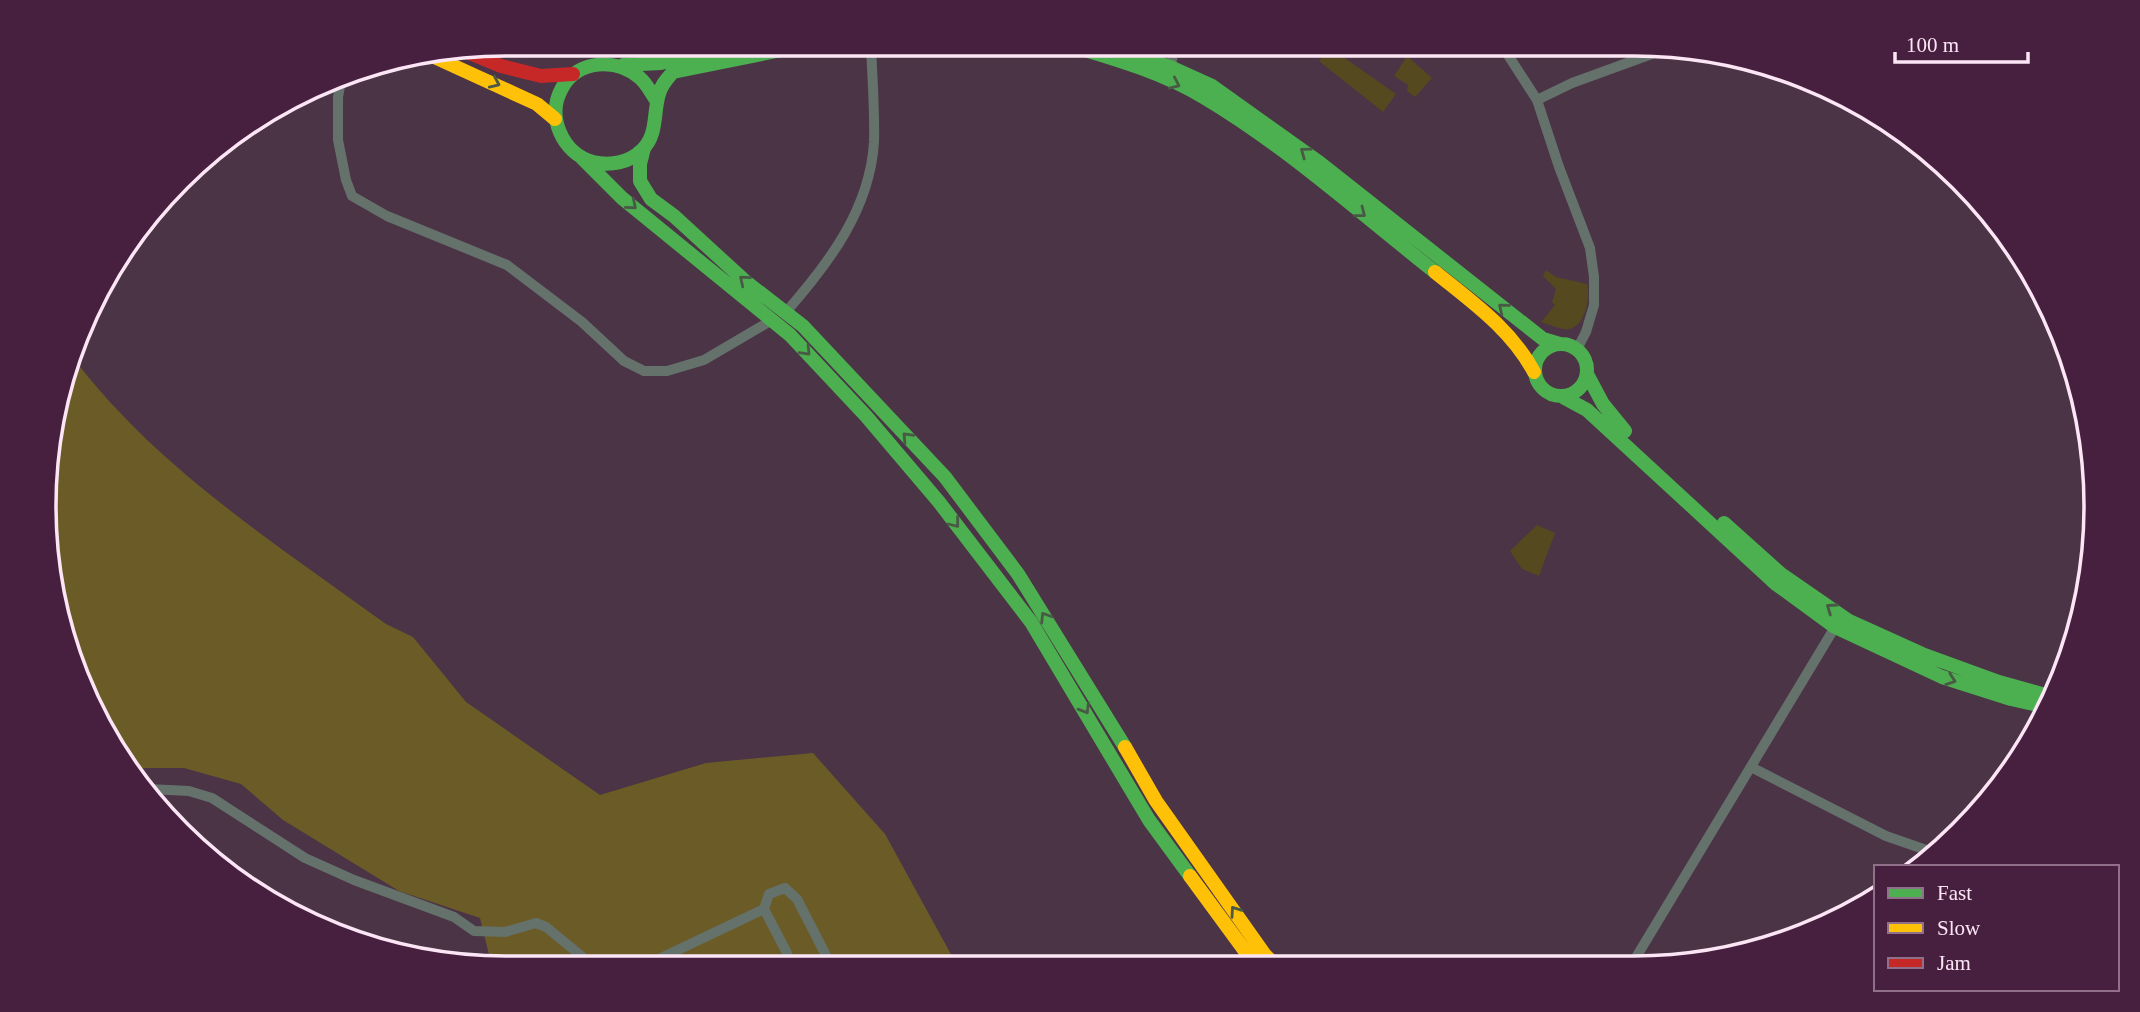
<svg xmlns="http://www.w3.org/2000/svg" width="2140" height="1012" font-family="'Times New Roman',serif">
  <rect width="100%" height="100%" fill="#4a3445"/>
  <!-- green -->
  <path fill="#554920" d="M1329,47L1396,94L1383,112L1319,61Z
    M1407,56L1432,78L1415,97L1407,91L1408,85L1394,76Z
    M1546,270L1556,277L1587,284C1591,299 1584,332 1564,329C1556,328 1548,324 1541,322L1555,305L1552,302L1556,289L1543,276Z
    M1537,525L1555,533L1539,576L1522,569L1510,551Z"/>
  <!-- forest -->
  <path fill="#6b5c27" d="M74,359C157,468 276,544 386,624L413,637L466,702L600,795L706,763L813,753L885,834L958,967H492L480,918L399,891L283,820L241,784L184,768H131L105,737L68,654L48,567L53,416Z"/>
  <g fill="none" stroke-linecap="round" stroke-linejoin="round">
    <!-- street -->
    <path stroke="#65716b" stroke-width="10" d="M1501,44L1537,100L1559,167L1590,248L1594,277V305L1586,332L1577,349
      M1170,67L1176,44
      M342,75L338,97V140L346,180L352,196L387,216L507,265L582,322L624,361L644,371H667L704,360L772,320
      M1537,100L1572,83L1671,47
      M786,312C829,263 870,209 874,142C875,109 872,76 871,44
      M1751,767L1886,836L1935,853
      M148,789L189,791L212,798L305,858L354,880L454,917L474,931L505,932L536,923L546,927L596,968
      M1632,964L1835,627
      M789,967L787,953L764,909L769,894L785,888L797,899L832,967
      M640,968L764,909"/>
    <!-- fast -->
    <path stroke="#4caf50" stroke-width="14" d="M1065,44C1112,58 1162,72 1205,98C1287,147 1360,213 1435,272
      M1107,44L1170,67L1212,86L1320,163L1543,339L1560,344
      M623,65L661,63L745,44
      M656,100C651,93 647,84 640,78C617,58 578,59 562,88C546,116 562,153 593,162C610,166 629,163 642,150C658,135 653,113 659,94C661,85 667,79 673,72L811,44
      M644,148L640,164V181L651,199L674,216L745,281L803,326L945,477L1018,574L1125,747
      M582,158L622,198L790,335L866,416L939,502L1031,622L1149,820L1190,876
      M1535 370a26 26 0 1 1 52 0a26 26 0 1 1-52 0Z
      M1587,374L1603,404L1625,431
      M1563,397L1587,410L1776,584L1835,627L1942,677L2011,699L2047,707
      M1724,523L1781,574L1849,621L1922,654L1999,682L2053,697"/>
    <!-- slow -->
    <path stroke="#ffc107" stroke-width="14" d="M432,56L537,104L555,119
      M1435,272C1472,302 1511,329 1534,372
      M1125,747L1156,801L1265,955L1276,966
      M1190,876L1256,966"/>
    <!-- jam -->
    <path stroke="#c62828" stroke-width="14" d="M465,51L501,66L541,76L573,74"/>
  </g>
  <!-- one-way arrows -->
  <defs><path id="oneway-chevron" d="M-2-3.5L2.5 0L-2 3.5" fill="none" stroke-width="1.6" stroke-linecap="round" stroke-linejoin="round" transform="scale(1.75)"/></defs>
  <g stroke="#4a5946">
    <use href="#oneway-chevron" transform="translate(495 83) rotate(24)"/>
    <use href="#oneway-chevron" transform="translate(1175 84) rotate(25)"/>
    <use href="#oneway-chevron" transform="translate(1305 152) rotate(-144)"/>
    <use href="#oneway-chevron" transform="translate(632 205) rotate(40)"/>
    <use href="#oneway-chevron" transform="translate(1361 213) rotate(38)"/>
    <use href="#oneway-chevron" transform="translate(744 280) rotate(-140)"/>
    <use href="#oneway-chevron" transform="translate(1503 308) rotate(-141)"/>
    <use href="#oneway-chevron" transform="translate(806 351) rotate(47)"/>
    <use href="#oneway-chevron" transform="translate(907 437) rotate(-133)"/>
    <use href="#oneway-chevron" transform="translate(955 523) rotate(52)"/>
    <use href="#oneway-chevron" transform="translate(1831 608) rotate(-145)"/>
    <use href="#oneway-chevron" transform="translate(1045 617) rotate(-122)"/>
    <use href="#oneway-chevron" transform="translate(1951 680) rotate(19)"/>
    <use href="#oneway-chevron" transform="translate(1085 709) rotate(59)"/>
    <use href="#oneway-chevron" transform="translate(1235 911) rotate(-125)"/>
  </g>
  <!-- crop -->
  <path d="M0 0H2140V1012H0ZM506 56H1634A450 450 0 0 1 2084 506V506A450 450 0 0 1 1634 956H506A450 450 0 0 1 56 506V506A450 450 0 0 1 506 56Z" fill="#48203f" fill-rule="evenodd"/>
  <path fill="none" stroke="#fce6f6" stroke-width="3.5" d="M506 56H1634A450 450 0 0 1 2084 506V506A450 450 0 0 1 1634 956H506A450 450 0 0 1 56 506V506A450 450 0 0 1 506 56Z"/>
  <!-- legend -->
  <rect x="1874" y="865" width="245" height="126" fill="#48203f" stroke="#906f88" stroke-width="2"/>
  <rect x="1888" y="888" width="35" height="10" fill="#4caf50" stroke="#906f88" stroke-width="2"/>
  <text x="1937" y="900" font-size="21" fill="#fce6f6">Fast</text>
  <rect x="1888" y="923" width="35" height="10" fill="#ffc107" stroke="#906f88" stroke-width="2"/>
  <text x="1937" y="935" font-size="21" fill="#fce6f6">Slow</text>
  <rect x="1888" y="958" width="35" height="10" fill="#c62828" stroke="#906f88" stroke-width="2"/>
  <text x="1937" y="970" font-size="21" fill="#fce6f6">Jam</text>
  <!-- scale -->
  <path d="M1895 52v10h133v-10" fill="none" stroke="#fce6f6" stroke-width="3.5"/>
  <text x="1906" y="52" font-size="21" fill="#fce6f6" stroke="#48203f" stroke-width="5" paint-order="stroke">100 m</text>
</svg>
